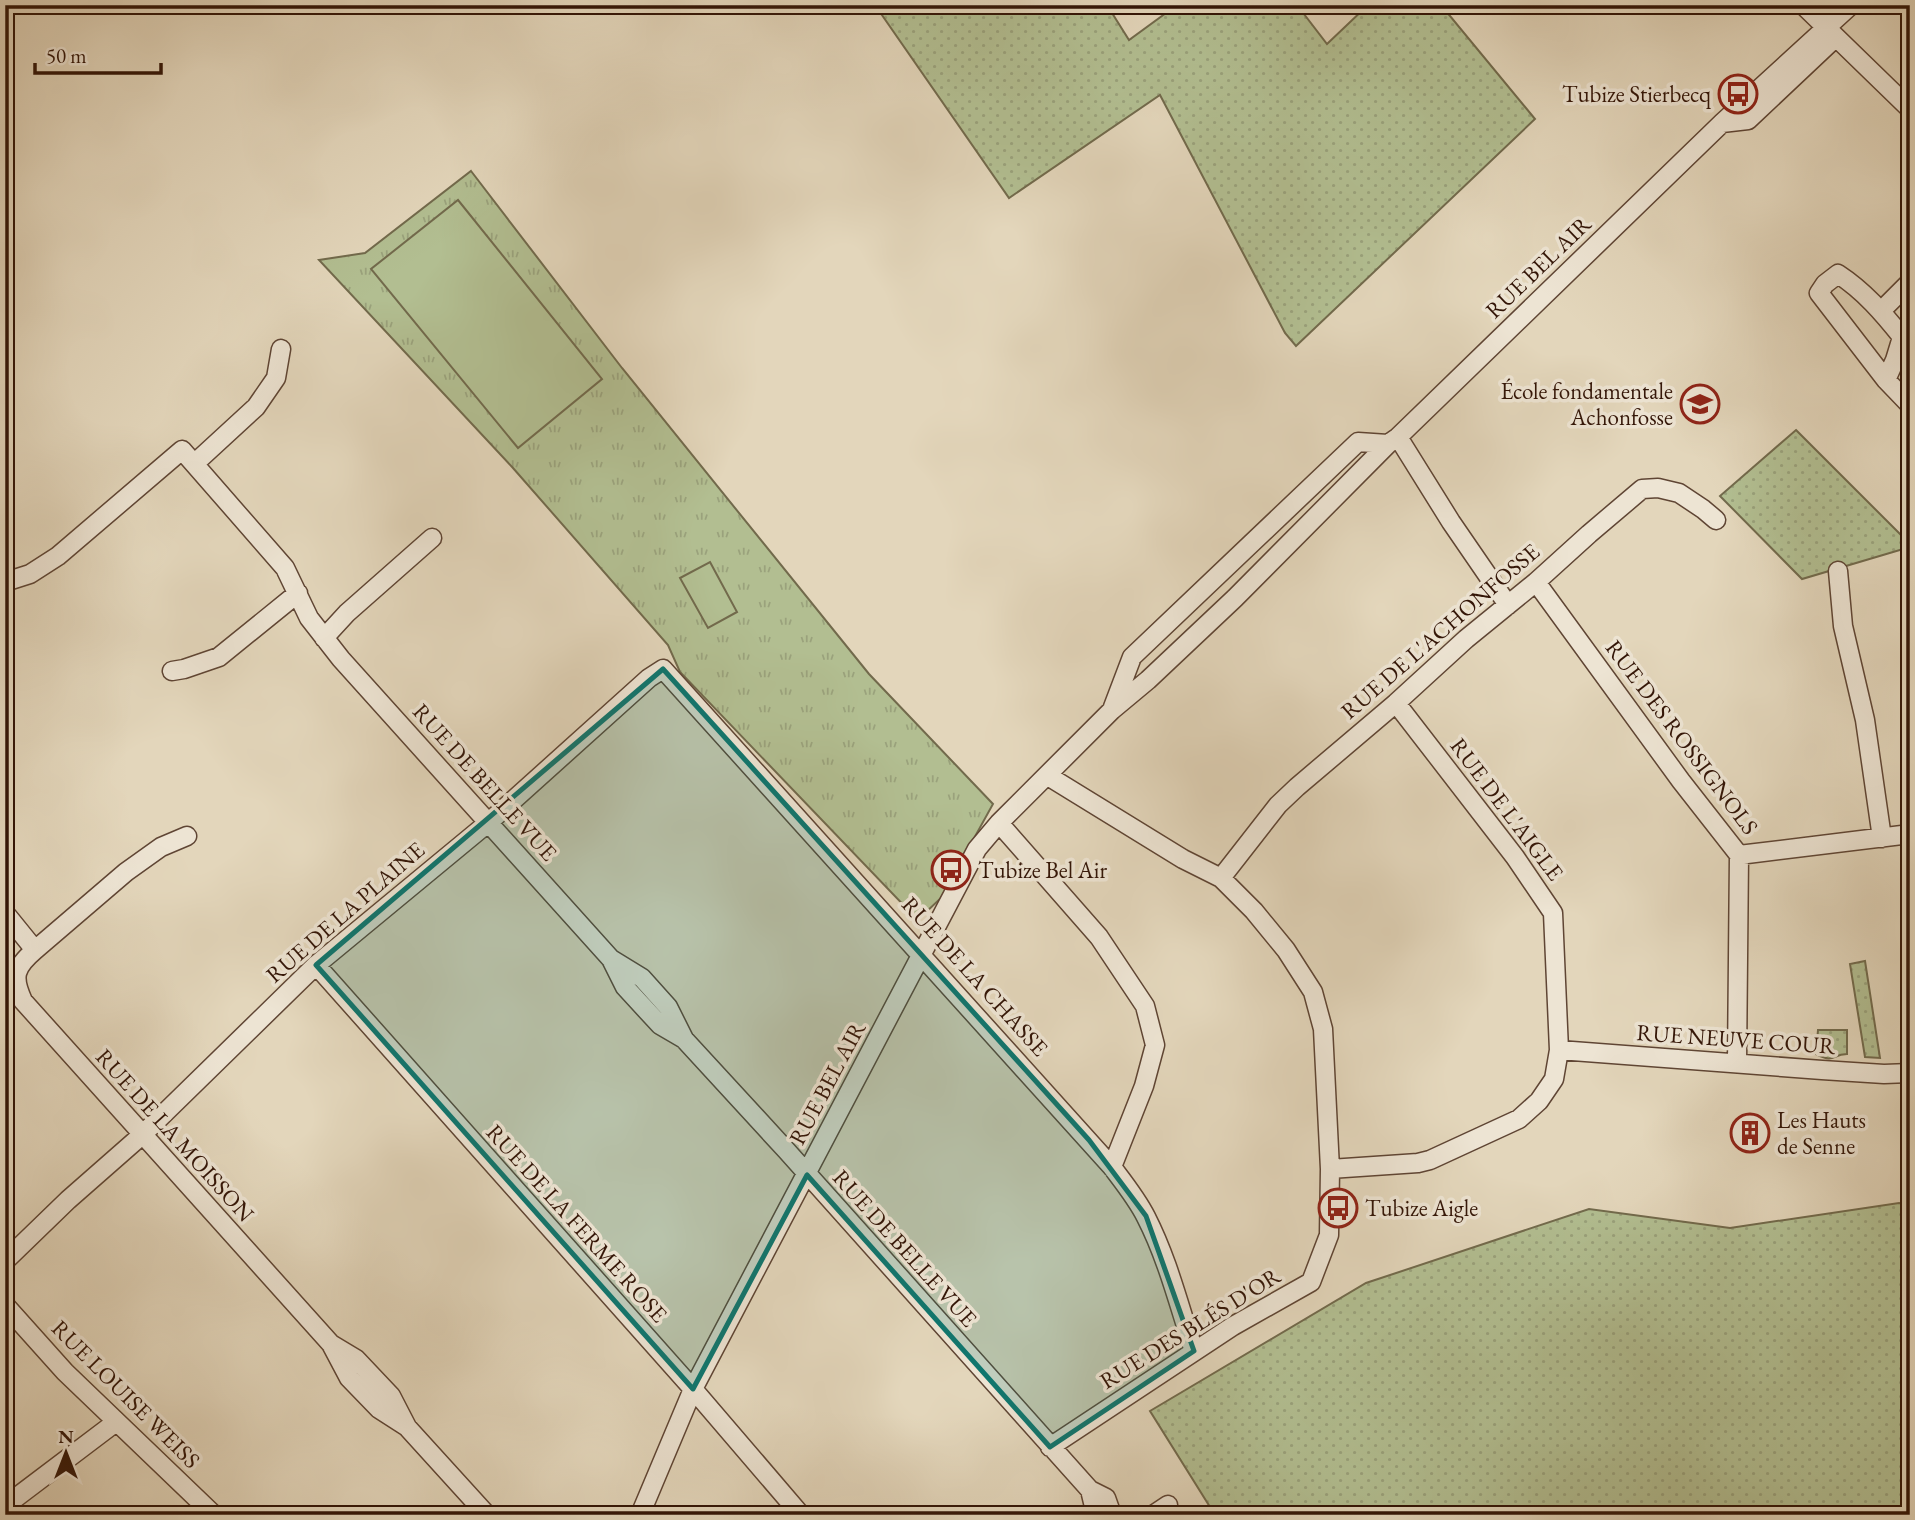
<svg xmlns="http://www.w3.org/2000/svg" width="1915" height="1520" font-family="'EB Garamond',serif">
  <defs>
    <pattern id="grass-dots" width="8" height="8" patternUnits="userSpaceOnUse" patternTransform="scale(1.75)"><rect width="8" height="8" fill="#b2be91"/><path d="M2 2h.1M6 6h.1" fill="none" stroke="#9aa27c" stroke-width="1.8" stroke-linecap="round"/></pattern>
    <pattern id="park-tufts" width="24" height="20" patternUnits="userSpaceOnUse" patternTransform="scale(1.75)"><rect width="24" height="20" fill="#b2be91"/><path d="M3 7l-1-3M5 7V3M7 7l1-3M15 17l-1-3M17 17v-4M19 17l1-3" fill="none" stroke="#9aa27c"/></pattern>
  </defs>
  <rect width="100%" height="100%" fill="#e3d6bb"/>
  <filter id="stains"><feTurbulence type="fractalNoise" baseFrequency=".00286" numOctaves="4"/><feColorMatrix values="0 0 0 0 .2 0 0 0 0 .09 0 0 0 0 .02 0 0 0 .5 -.17"/></filter>
  <radialGradient id="worn" r=".72"><stop offset=".6" stop-color="#630" stop-opacity="0"/><stop offset="1" stop-color="#630" stop-opacity=".3"/></radialGradient>
  <!-- grass -->
  <path fill="url(#grass-dots)" stroke="#726a4c" stroke-width="2" d="M875,5H1107L1129,40L1177,5H1297L1327,44L1368,5H1441L1535,119L1296,346L1285,333L1160,95L1009,198Z
    M1796,430L1910,544V547L1802,579L1720,496Z
    M1865,961L1880,1058L1865,1057L1850,964Z
    M1818,1030H1847V1054C1831,1054 1836,1064 1816,1054Z
    M1899,1203L1910,1206V1515H1215L1150,1411L1366,1283L1589,1209L1730,1228Z"/>
  <!-- park -->
  <path fill="url(#park-tufts)" stroke="#726a4c" stroke-width="2" d="M471,171L622,368L869,674L993,804L941,898L924,914L913,915L680,672L668,645L513,468L319,260L365,253Z"/>
  <!-- pitch -->
  <path fill="#b2be91" stroke="#726a4c" stroke-width="2" d="M458,200L602,379L518,448L371,269Z
    M710,562L737,612L708,628L680,578Z"/>
  <g fill="none" stroke-linecap="round" stroke-linejoin="round">
    <defs>
      <path id="street" d="M1803,5L1910,109
        M1722,123L1748,120L1835,38
        M1881,311L1910,282
        M1886,380L1895,360L1902,337C1883,313 1864,291 1838,274L1825,284L1819,293L1886,380L1910,405
        M1398,437L1451,522L1508,605
        M194,464L256,407L276,378L281,349
        M1838,571L1843,626L1865,720L1882,838
        M5,582L30,574L58,556L182,450L285,568L309,618L341,659L611,959
        M1536,582L1681,781L1739,855L1737,1063
        M324,638L347,613L432,538
        M172,671L184,669L219,657L298,593
        M1113,707L1132,657L1358,442L1388,444
        M1048,776L1183,859L1221,878L1254,911L1286,950L1313,992L1323,1029L1330,1169L1329,1235L1311,1282L1233,1326L1050,1447
        M999,823L1099,937L1145,1006L1155,1045L1144,1086L1112,1167
        M1739,855L1910,834
        M1221,878L1278,805L1297,787L1396,703L1466,639L1536,582L1589,534L1642,489L1658,488L1679,493L1703,509L1716,520
        M5,913L35,950C14,968 12,977 23,1001L331,1344
        M35,950L126,872L161,847L187,836
        M316,965L693,1389L801,1515
        M684,1039L660,1025L625,987L611,959L642,978L668,1007L684,1039L786,1150L1090,1490L1106,1498L1112,1515
        M1559,1050L1822,1070L1884,1074L1910,1073
        M1330,1169L1418,1163L1430,1160L1519,1119L1539,1101L1554,1079L1559,1050L1553,913L1515,857L1396,703
        M5,1261L68,1200L142,1135L316,965L489,822L649,678L663,669L1112,1167C1124,1183 1137,1199 1146,1217C1168,1260 1179,1306 1194,1351
        M5,1305L65,1372L214,1515
        M407,1427L391,1396L356,1359L331,1344L349,1378L379,1409L407,1427L487,1515
        M1090,1490L1096,1515
        M5,1506L116,1422
        M640,1515L693,1389L977,849L999,823L1112,710L1148,680L1235,598L1388,444L1398,437L1722,123L1851,5
        M1153,1515L1168,1505"/>
    </defs>
    <!-- street casing -->
    <use href="#street" stroke="#5f4534" stroke-width="21"/>
    <!-- street -->
    <use href="#street" stroke="#ede4d3" stroke-width="18"/>
  </g>
  <!-- marked area -->
  <path fill="#0f766e" fill-opacity="0.2" stroke="#0f766e" stroke-width="5" stroke-linejoin="round" d="M663,669L1089,1140L1146,1216L1194,1351L1050,1447L807,1175L693,1389L316,965Z"/>
  <!-- icons -->
  <defs>
    <symbol id="bus-ring" viewBox="-11 -11 22 22"><circle r="9.5" fill="#ede4d3" stroke="#8f2418" stroke-width="1.5"/><path d="M-5-6H5V4H4V6H2V4H-2V6H-4V4H-5ZM-3.5-4V0h7V-4ZM-3.5 1.2v1.5H-2V1.2ZM2 1.2v1.5H3.5V1.2Z" fill="#8f2418"/></symbol>
    <symbol id="school-ring" viewBox="-11 -11 22 22"><circle r="9.5" fill="#ede4d3" stroke="#8f2418" stroke-width="1.5"/><path d="M0-5L7-2L0 1L-7-2ZM-4 1L0 2.5L4 1V4Q0 6-4 4Z" fill="#8f2418"/></symbol>
    <symbol id="building-ring" viewBox="-11 -11 22 22"><circle r="9.5" fill="#ede4d3" stroke="#8f2418" stroke-width="1.5"/><path d="M-4-6H4V6H1V3H-1V6H-4ZM-2.5-4.3h1.7v1.8h-1.7ZM.8-4.3h1.7v1.8H.8ZM-2.5-1h1.7V.8h-1.7ZM.8-1h1.7V.8H.8Z" fill="#8f2418"/></symbol>
  </defs>
  <g fill-rule="evenodd">
    <use href="#bus-ring" x="1716" y="72" width="44" height="44"/>
    <use href="#school-ring" x="1678" y="382" width="44" height="44"/>
    <use href="#bus-ring" x="929" y="848" width="44" height="44"/>
    <use href="#building-ring" x="1728" y="1111" width="44" height="44"/>
    <use href="#bus-ring" x="1316" y="1186" width="44" height="44"/>
  </g>
  <g text-anchor="middle" dominant-baseline="central" stroke-width="7" stroke-linejoin="round" paint-order="stroke">
    <!-- poi labels -->
    <g font-size="23" fill="#331507" stroke="#ede4d3" text-anchor="start">
      <text x="1711" y="94" text-anchor="end">Tubize Stierbecq</text>
      <text x="1673" y="391" text-anchor="end">École fondamentale<tspan x="1673" dy="26">Achonfosse</tspan></text>
      <text x="978" y="870">Tubize Bel Air</text>
      <text x="1777" y="1120">Les Hauts<tspan x="1777" dy="26">de Senne</tspan></text>
      <text x="1365" y="1208">Tubize Aigle</text>
    </g>
    <!-- street labels -->
    <g font-size="23" fill="#331507" stroke="#ede4d3">
      <text transform="translate(1538 267) rotate(-44)">RUE BEL AIR</text>
      <text transform="translate(1440 631) rotate(-41)">RUE DE L'ACHONFOSSE</text>
      <text transform="translate(1682 737) rotate(53)">RUE DES ROSSIGNOLS</text>
      <text transform="translate(485 782) rotate(48)">RUE DE BELLE VUE</text>
      <text transform="translate(1507 809) rotate(53)">RUE DE L'AIGLE</text>
      <text transform="translate(345 912) rotate(-41)">RUE DE LA PLAINE</text>
      <text transform="translate(975 976) rotate(48)">RUE DE LA CHASSE</text>
      <text transform="translate(1736 1039) rotate(4)">RUE NEUVE COUR</text>
      <text transform="translate(827 1083) rotate(-62)">RUE BEL AIR</text>
      <text transform="translate(175 1135) rotate(48)">RUE DE LA MOISSON</text>
      <text transform="translate(577 1223) rotate(48)">RUE DE LA FERME ROSE</text>
      <text transform="translate(905 1248) rotate(48)">RUE DE BELLE VUE</text>
      <text transform="translate(1190 1328) rotate(-32)">RUE DES BLÉS D'OR</text>
      <text transform="translate(126 1394) rotate(45)">RUE LOUISE WEISS</text>
    </g>
  </g>
  <!-- margin -->
  <rect width="1915" height="1520" fill="none" stroke="#e3d6bb" stroke-width="28"/>
  <rect x="7" y="7" width="1901" height="1506" fill="none" stroke="#331507" stroke-width="3.5"/>
  <rect x="14" y="14" width="1887" height="1492" fill="none" stroke="#331507" stroke-width="2"/>
  <!-- north arrow -->
  <g transform="translate(66 1453)" stroke="#ede4d3" stroke-width="5" paint-order="stroke">
  <path d="M0-5L12 26L0 18L-12 26Z" fill="#331507"/>
  <text y="-10" font-size="19" font-weight="bold" text-anchor="middle" fill="#331507">N</text>
  </g>
  <!-- scale -->
  <path d="M35 63v10h126v-10" fill="none" stroke="#331507" stroke-width="3.5"/>
  <text x="46" y="63" font-size="21" fill="#331507" stroke="#ede4d3" stroke-width="5" paint-order="stroke">50 m</text>
  <rect width="100%" height="100%" filter="url(#stains)"/>
  <rect width="100%" height="100%" fill="url(#worn)"/>
</svg>
